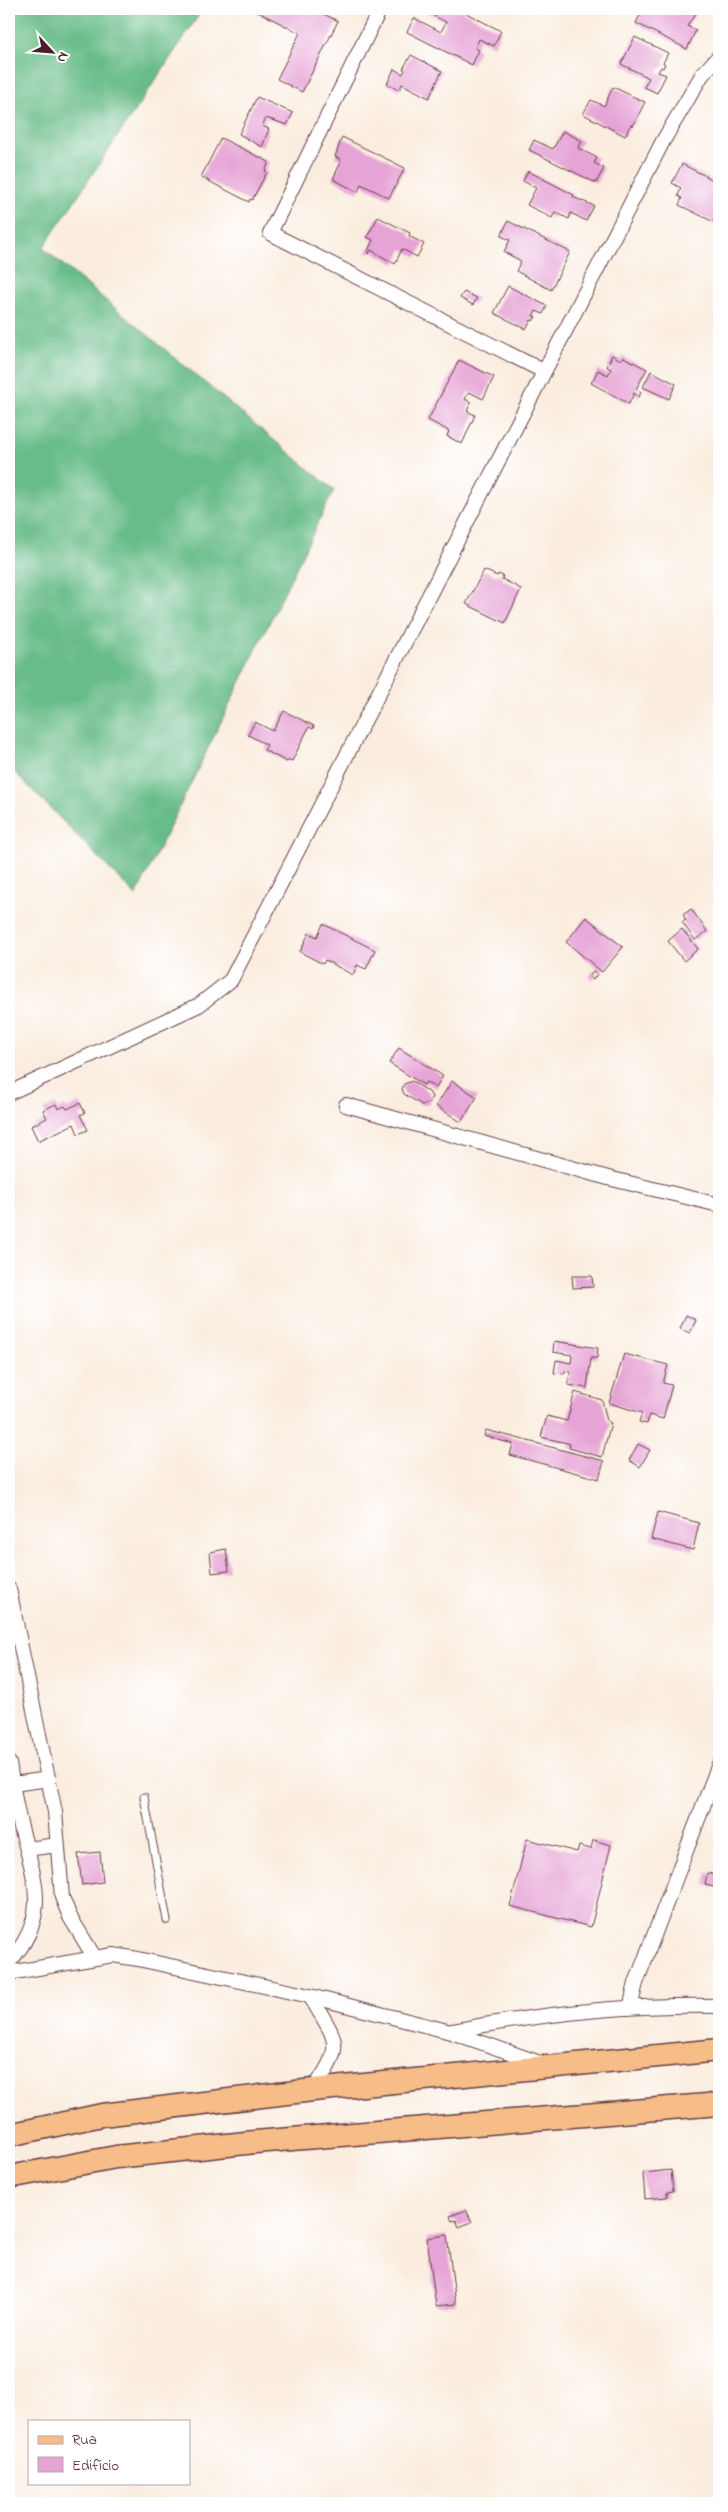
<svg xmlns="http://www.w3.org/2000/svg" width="728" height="2512" font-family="'Indie Flower',sans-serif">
  <rect width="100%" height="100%" fill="#fff"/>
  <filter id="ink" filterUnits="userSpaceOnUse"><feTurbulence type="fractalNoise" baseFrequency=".02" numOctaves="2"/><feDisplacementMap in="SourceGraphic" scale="10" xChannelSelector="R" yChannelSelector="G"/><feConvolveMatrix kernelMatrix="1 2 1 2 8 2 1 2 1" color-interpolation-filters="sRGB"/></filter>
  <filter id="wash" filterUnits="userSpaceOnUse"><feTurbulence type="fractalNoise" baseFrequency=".0096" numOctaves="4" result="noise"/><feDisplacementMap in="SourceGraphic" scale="20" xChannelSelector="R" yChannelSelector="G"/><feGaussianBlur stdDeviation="1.12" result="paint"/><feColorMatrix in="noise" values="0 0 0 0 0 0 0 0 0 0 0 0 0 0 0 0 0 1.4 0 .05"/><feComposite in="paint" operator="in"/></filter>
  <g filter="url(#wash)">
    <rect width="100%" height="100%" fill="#faeddf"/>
    <!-- forest -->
    <path fill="#68bc88" stroke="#596e5a" d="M9,9H203L43,248L334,490L136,896L9,766Z"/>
    <g id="blocks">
      <!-- building -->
      <path fill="#e6a3d5" d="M252,9H313L338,21L302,92L277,79L300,33Z
        M425,9H458L501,31L494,46L479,39L475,48L479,50L472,65L407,32L414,18L441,32L446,22L424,11Z
        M643,9H699L687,26L696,30L687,49L636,23Z
        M635,37L668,53L663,63L665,64L663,68L661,67L658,72L666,75L657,93L644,87L649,78L621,64Z
        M411,55L442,71L429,98L402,84L399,90L387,84L394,69L403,74L405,70L403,69Z
        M613,87L645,102L633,126L631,124L625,136L583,114L591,100L604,106Z
        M257,97L293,113L287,125L266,118L262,126L269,129L262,147L239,134Z
        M563,131L582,141L578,148L597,158L594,163L604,168L596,183L529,150L534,140L553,149Z
        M342,137L405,168L389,198L361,184L358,192L333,179L340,164V159L335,157Z
        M221,138L269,162L265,171L267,172L252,200L250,199L249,202L201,177Z
        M682,164L719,183V217L716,223L679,205L682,198L678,196L681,188L672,183Z
        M528,171L574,195L573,197L594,206L586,221L571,213L569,219L555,212L552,218L527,205L536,188L523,181Z
        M378,217L410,233L409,236L424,244L417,257L402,249L395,264L371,250L369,254L367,253L373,240L367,237Z
        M508,221L570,252L551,290L516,271L521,261L504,252L510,240L501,236Z
        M508,286L547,306L543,314L536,311L533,316L536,317L533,321L531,320L526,329L494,313Z
        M464,292L477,298L473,305L460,298Z
        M612,355L621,360L623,357L647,369L636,389L641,392L639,397L634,393L629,404L591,383L598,370L608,375L611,369L607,367Z
        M459,360L494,377L483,399L469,392L465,399L471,402L467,411L475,415L462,444L447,436L449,431L428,420Z
        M651,371L676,384L669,399L643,387Z
        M484,570L497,576L498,574L503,576L502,579L521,589L505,623L466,604Z
        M284,711L314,726L313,729L309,727L292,761L289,760L287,762L264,750L267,745L248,735L255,722L273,731Z
        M691,909L707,931L695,940L682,922L686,920L683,915Z
        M586,917L623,947L602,972L566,942Z
        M323,924L375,950L366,969L357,965L353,975L325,960L323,964L300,952L309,933L317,937Z
        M682,929L698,949L684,961L668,941Z
        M593,971L597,974L593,980L589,977Z
        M399,1048L443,1076L436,1088L426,1082L424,1085L422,1084L389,1063Z
        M412,1081L429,1092L432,1097L429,1103L422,1105L404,1094L402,1089L404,1084Z
        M452,1081L477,1097L461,1122L436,1106Z
        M80,1103L85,1113L80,1115L88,1130L78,1134L74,1124L38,1141L31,1126L47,1118L43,1110L56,1104L58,1109L65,1106L67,1109Z
        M572,1276H592L593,1287L573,1288Z
        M686,1315L696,1320L690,1333L680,1329Z
        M554,1341L598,1348L597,1358H591L587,1388L568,1385L570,1372L565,1371L564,1374L554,1373L556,1360L571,1363L572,1355L553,1352Z
        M624,1354L668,1365L663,1383L672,1385L663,1419L649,1415L647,1424L639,1422L642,1413L609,1403Z
        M575,1392L602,1400L607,1421L611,1423L602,1457L569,1448L570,1444L567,1443L541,1437L547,1416L567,1421Z
        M486,1430L604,1461L599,1479L510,1455L513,1444L484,1436Z
        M638,1444L650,1450L640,1467L629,1460Z
        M658,1512L699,1523L693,1550L651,1539Z
        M226,1549L229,1571L212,1573L210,1552Z
        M527,1839L577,1852L579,1846L591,1849L593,1840L611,1845L591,1927L510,1906Z
        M100,1852L103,1882L82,1885L78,1854Z
        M707,1873L719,1875V1888L705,1885Z
        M671,2170L673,2191L667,2192V2197L645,2199L643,2173Z
        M466,2210L472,2222L459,2227L456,2220L452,2221L450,2216Z
        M447,2235L456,2304L436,2306L427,2238Z"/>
    </g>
  </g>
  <g filter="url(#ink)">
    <use href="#blocks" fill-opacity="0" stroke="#643e46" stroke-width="1"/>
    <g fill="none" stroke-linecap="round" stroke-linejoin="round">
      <defs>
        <path id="service" d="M144,1797L167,1920"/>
        <path id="minor" d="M380,9L270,233L543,371
          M9,1093L199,1005L231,980L663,141L702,75L719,56
          M346,1105L608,1178L719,1205
          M9,1589L55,1812L62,1897L70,1917L95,1958
          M9,1763C12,1783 15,1803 20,1823C33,1877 53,1914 9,1962
          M13,1784L49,1779
          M27,1849L57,1845
          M9,1973L113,1955L138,1959L310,1996L451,2032L543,2064
          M310,1996C337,2042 346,2043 313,2090
          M630,2008L636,1983L719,1764
          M452,2031C539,2014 630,2004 719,2006"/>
        <path id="primary" d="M9,2135L102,2115L313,2090L719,2050
          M9,2177L116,2157L255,2142L719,2104"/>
      </defs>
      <!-- service casing -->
      <use href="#service" stroke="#643e46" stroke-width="9"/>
      <!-- minor casing -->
      <use href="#minor" stroke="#643e46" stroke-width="16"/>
      <!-- primary casing -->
      <use href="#primary" stroke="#643e46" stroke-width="25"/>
      <!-- service -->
      <use href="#service" stroke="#fff" stroke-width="7"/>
      <!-- minor -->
      <use href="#minor" stroke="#fff" stroke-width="14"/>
      <!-- primary -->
      <use href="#primary" stroke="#f7bd88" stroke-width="22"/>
    </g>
  </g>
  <!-- margin -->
  <rect width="728" height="2512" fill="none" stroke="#fff" stroke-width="30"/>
  <!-- legend -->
  <rect x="28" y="2420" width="162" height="65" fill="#ffffff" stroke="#b7a5aa"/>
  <rect x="38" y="2436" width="25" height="8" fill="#f7bd88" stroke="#b7a5aa"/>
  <text x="72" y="2444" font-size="15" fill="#4a1f2b">Rua</text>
  <rect x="38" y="2457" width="25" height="15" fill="#e6a3d5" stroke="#b7a5aa"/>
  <text x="72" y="2470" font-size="15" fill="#4a1f2b">Edifício</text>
  <!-- north arrow -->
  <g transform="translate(52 52) rotate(116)" stroke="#ffffff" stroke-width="4" paint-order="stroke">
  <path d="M0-4L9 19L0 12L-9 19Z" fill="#4a1f2b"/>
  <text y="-8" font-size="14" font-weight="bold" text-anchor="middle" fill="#4a1f2b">N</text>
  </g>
</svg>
